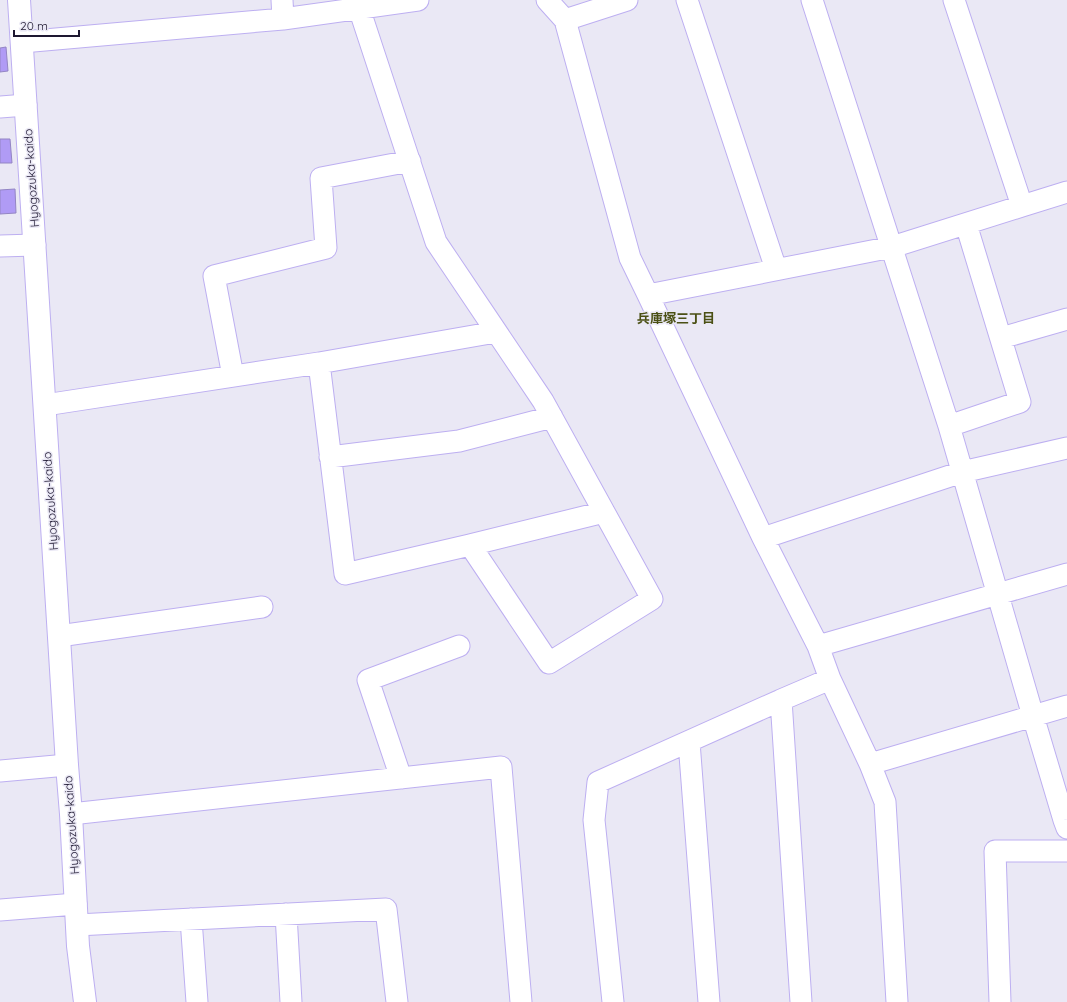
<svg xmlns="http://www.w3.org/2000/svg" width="1067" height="1002" font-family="Quicksand,'Noto Sans JP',sans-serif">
  <rect width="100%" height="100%" fill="#eae8f5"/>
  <!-- building -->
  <path fill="#b09bf5" stroke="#9385c3" d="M6,47L8,71L0,72V48Z
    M0,139H10L12,163H0Z
    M15,189L16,213L0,214V190Z"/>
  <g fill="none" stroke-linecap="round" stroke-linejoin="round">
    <defs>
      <path id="street" d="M282,0L283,19L418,0
        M547,0L565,20L630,258L648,295L763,538L818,646L830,679L870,764L885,802L897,1002
        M687,0L776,269
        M812,0L949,426L1033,716L1064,820L1067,828
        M954,0L1022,206L1067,192
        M565,20L627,0
        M22,42L283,19
        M0,107L26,105
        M0,246L35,245
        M648,295L892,247L1022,206
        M1001,338L1067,319
        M319,363L496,332
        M233,376L214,276L326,248L321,178L410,161
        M45,405L319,363L345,574L470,545L549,663L652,599L543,401L436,242L359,8
        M949,426L1020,402L966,224
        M330,457L459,441L552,417
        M763,538L962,472L1067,448
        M470,545L604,512
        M59,636L262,607
        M818,646L1067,574
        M689,742L709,1002
        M870,764L1067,706
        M0,771L67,765
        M401,778L368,680L459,646
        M71,814L501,767L521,1002
        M0,910L76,904
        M286,914L291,1002
        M191,919L197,1002
        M77,925L386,909L397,1002
        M613,1002L594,820L598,782L781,700
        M801,1002L781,700L830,679
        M1000,1002L995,851H1067"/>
      <path id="secondary" d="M19,0L67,765L71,814L78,946L85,1002"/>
    </defs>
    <!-- street casing -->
    <use href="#street" stroke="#bdaff1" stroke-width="23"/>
    <!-- secondary casing -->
    <use href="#secondary" stroke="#bdaff1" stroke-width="24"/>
    <!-- street -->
    <use href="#street" stroke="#fff" stroke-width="21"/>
    <!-- secondary -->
    <use href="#secondary" stroke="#fff" stroke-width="22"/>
  </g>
  <g text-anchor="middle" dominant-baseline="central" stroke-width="3" stroke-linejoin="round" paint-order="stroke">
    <!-- street labels -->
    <g font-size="12" fill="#1e1831" stroke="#eae8f5">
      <text transform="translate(31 178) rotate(-94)">Hyogozuka-kaido</text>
      <text transform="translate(50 501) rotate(-94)">Hyogozuka-kaido</text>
      <text transform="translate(71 825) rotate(-94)">Hyogozuka-kaido</text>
    </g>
    <!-- neighbourhood labels -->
    <g font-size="13" font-weight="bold" fill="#4b5015" stroke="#eae8f5">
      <text x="676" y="318">兵庫塚三丁目</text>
    </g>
  </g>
  <!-- scale -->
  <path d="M14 30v6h65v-6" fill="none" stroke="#1e1831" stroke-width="2"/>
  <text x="20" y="30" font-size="12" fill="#1e1831" stroke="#eae8f5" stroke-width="3" paint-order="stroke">20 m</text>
</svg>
